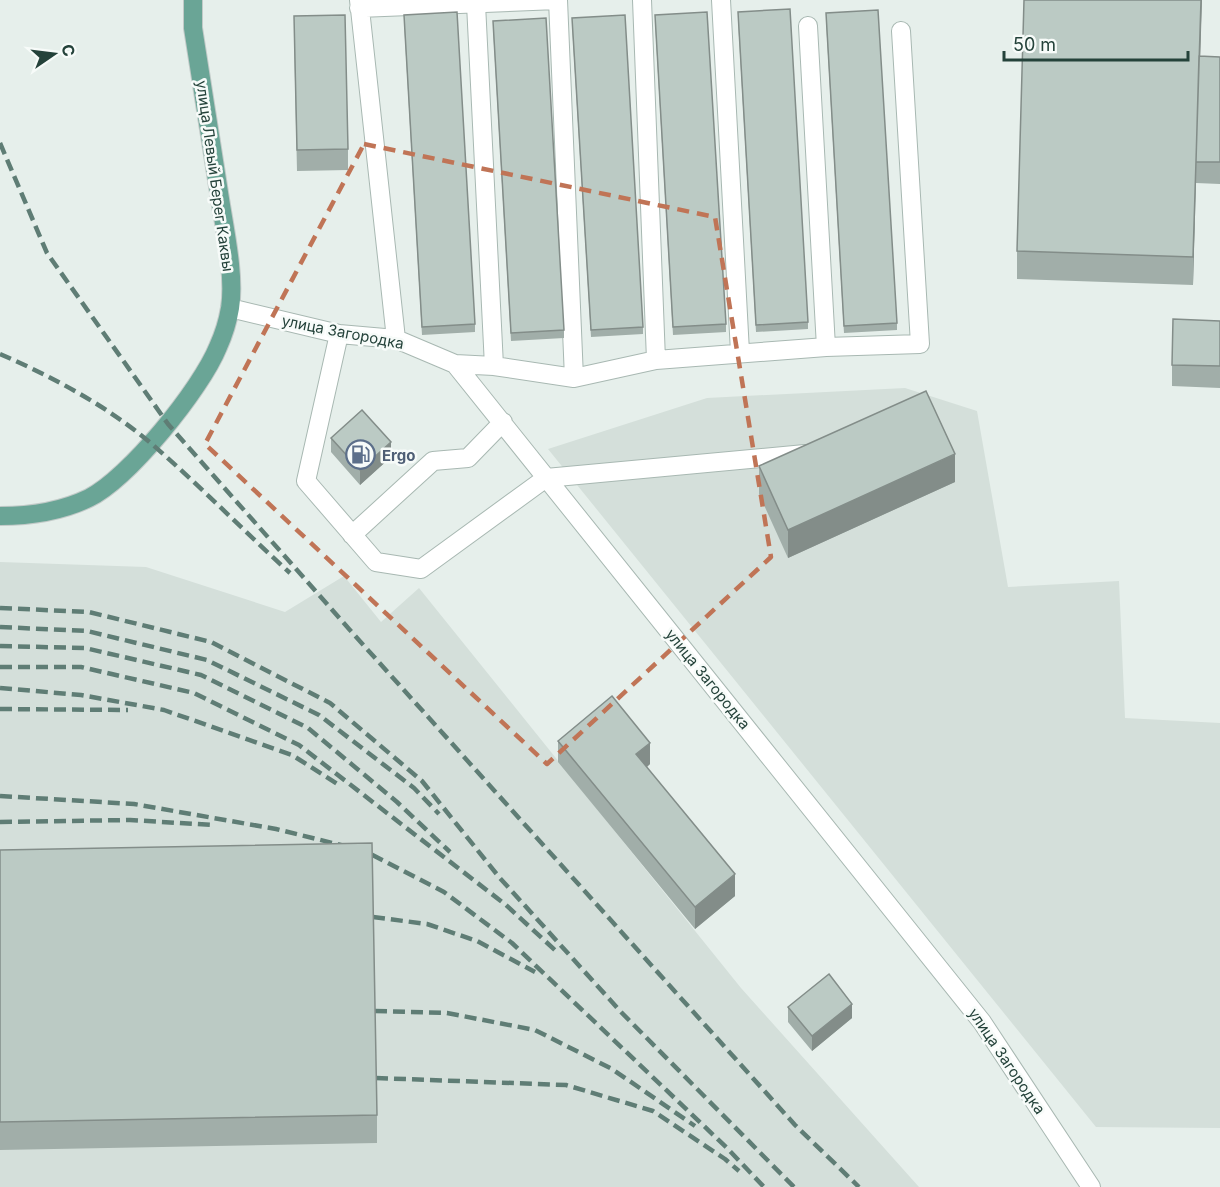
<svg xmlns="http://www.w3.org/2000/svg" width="1220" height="1187" font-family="Inter,sans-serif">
  <rect width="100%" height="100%" fill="#e6efeb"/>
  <!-- built -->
  <path fill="#d4dfda" d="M905,388L977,411L1008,587L1119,581L1125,718L1220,723V1128L1096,1127L548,449L707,398Z
    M0,562L146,567L285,612L344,576L381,622L419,588L741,988L919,1187H0Z"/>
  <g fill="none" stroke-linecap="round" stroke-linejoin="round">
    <defs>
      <path id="minor" d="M359,0L396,339
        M558,0L574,378
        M642,0L656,360
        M721,0L740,352
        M476,4L494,366
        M359,8L557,0
        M808,26L826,347
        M230,308L339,334L396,339L455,364L982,1022L1091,1187
        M339,334L306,481L376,562L421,569L546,478L805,454
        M455,364L494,366L574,378L656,360L826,347L920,344L901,31
        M352,535L433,461L468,458L503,422"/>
      <path id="major" d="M0,516C30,516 62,511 89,498C129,478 201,389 218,347C223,336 228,320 230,308C235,276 225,231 220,199C211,142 202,85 193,28V0"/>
    </defs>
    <!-- minor casing -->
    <use href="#minor" stroke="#a8b8b2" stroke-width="20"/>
    <!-- major casing -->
    <use href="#major" stroke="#c2cac8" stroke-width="20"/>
    <!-- minor -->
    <use href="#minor" stroke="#fff" stroke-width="18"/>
    <!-- major -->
    <use href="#major" stroke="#6aa596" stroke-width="18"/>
    <!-- rail -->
    <path stroke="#5f7d75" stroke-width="4.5" stroke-dasharray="12 6" stroke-linecap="butt" d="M0,143L47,253L168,424L349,629L795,1125L859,1187
      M0,354C53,377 109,407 153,445C200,486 244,531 290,573
      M0,608L89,612L211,642L330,703L422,781L499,877L621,1012L794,1187
      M0,627L87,631L207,660L319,715L414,788L439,814
      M0,646L85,648L201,675L308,728L397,802L450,852
      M0,667H81L194,693L299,745L506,905L557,952
      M0,688L81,695L164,710L292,755L339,785
      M0,709L128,710
      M0,796L134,804L276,829L365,851L444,892L512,943L727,1148L764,1187
      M0,822L130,820L213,825
      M373,917L427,924L477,941L535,972
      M375,1011L447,1013L535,1030L612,1069L695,1126
      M376,1078L566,1085L653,1111L725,1159L739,1171"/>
  </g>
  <!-- wall -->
  <path fill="#a1aea9" d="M738,20L808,322V329L756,332Z
    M826,21L897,323V330L844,333Z
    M404,22L475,324V332L422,335Z
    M655,22L726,324V332L673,335Z
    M572,25L643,327V334L591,337Z
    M493,28L564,330V338L511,341Z
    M294,37L348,149V170L297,171Z
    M1200,56L1220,57V184L1196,183L1193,285L1017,279V251Z
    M1220,321V388L1172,386V365Z
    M331,438L391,457L360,485L331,452Z
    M759,466L955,482L788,558L759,494Z
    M558,741L650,764L647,767L735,896L695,929L558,762Z
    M0,850L377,1115V1143L0,1150Z
    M788,1007L852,1018L812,1051L788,1022Z"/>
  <!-- shaded-wall -->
  <path fill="#838d89" d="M1201,0H1202L1197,162H1196L1193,285V257Z
    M391,442V457L360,485V470Z
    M955,454V482L788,558V530Z
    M650,743V764L636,776V754Z
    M735,874V896L695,929V907Z
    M852,1004V1018L812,1051V1036Z"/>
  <!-- building -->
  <path fill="#bbcac4" stroke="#838d89" stroke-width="1.5" d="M1024,0H1201L1193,257L1017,251Z
    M790,9L808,322L756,325L738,12Z
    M878,10L897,323L844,326L826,13Z
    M457,12L475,324L422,327L404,15Z
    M707,12L726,324L673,327L655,15Z
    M345,15L348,149L297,150L294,16Z
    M625,15L643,327L591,330L572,18Z
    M546,18L564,330L511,333L493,21Z
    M1199,56L1220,57V162H1196Z
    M1173,319L1220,321V366L1172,365Z
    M926,391L955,454L788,530L759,466Z
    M362,410L391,442L360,470L331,438Z
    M612,696L650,743L636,754L735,874L695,907L558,741Z
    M372,843L377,1115L0,1122V850Z
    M829,974L852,1004L812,1036L788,1007Z"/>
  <!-- marked area -->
  <path fill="none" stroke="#c07456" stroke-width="4.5" stroke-dasharray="12 8" stroke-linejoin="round" d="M364,144L715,217L771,557L547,764L205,444Z"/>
  <!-- icons -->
  <defs>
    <symbol id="fuel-ring" viewBox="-11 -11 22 22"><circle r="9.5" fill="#f7fbf9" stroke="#5c6f8a" stroke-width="1.5"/><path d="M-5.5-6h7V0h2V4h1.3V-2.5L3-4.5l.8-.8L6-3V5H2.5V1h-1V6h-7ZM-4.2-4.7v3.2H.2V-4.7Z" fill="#5c6f8a"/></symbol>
  </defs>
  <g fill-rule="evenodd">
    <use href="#fuel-ring" x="344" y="438" width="33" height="33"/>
  </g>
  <g text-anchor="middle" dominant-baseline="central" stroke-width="5" stroke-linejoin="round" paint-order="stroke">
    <!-- street labels -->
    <g font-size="15" fill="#24423a" stroke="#f7fbf9">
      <text transform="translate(215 176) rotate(82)">улица Левый Берег Каквы</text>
      <text transform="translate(343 332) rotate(11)">улица Загородка</text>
      <text transform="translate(708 679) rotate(51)">улица Загородка</text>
      <text transform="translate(1007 1061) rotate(56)">улица Загородка</text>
    </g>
    <!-- service labels -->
    <g font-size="15" font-weight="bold" fill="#4e5e75" stroke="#f7fbf9" text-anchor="start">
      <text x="382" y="455">Ergo</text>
    </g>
  </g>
  <!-- north arrow -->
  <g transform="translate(54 54) rotate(76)" stroke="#f7fbf9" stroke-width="4.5" paint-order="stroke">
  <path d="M0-4.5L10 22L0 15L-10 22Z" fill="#24423a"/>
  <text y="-9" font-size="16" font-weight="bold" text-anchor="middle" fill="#24423a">С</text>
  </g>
  <!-- scale -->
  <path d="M1004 51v9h184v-9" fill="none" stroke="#24423a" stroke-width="3"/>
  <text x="1013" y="51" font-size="18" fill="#24423a" stroke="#f7fbf9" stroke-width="4.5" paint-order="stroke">50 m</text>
</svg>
